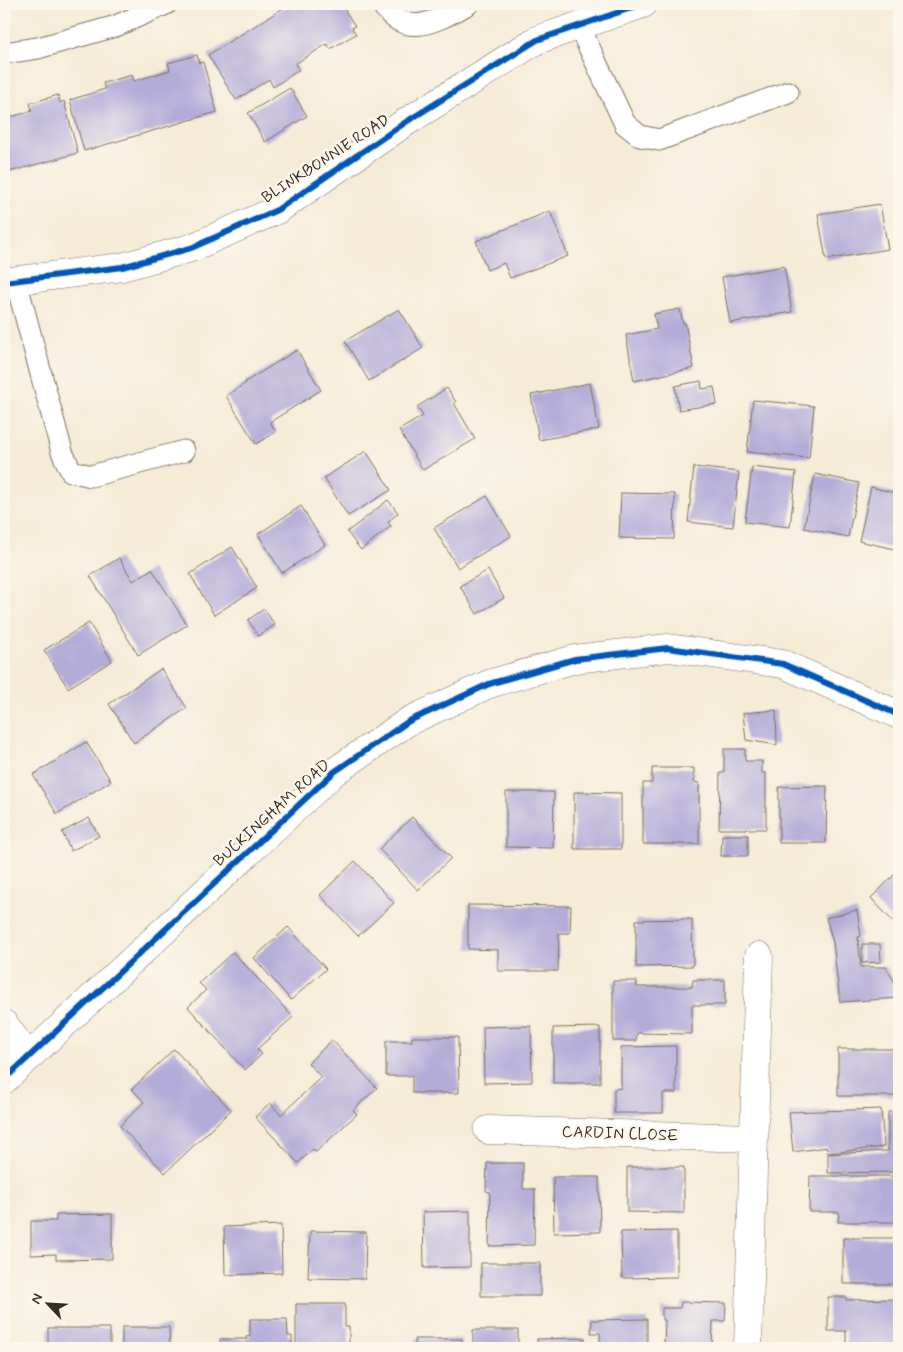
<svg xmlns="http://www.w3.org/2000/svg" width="903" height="1352" font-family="Mynerve,sans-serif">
  <rect width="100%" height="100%" fill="#fbf7ec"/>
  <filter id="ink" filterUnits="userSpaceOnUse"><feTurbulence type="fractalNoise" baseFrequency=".02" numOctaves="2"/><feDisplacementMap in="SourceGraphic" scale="10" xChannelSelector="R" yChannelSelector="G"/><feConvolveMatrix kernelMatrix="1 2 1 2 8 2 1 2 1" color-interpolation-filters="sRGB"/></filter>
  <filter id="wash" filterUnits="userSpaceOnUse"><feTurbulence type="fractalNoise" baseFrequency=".0096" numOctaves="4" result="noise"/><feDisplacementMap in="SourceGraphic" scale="20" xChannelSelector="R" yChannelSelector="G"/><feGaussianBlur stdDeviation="1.12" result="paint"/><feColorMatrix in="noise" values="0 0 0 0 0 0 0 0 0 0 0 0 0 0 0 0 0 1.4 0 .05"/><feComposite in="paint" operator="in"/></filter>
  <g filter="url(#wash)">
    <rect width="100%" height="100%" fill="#f6ebd7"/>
    <g id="blocks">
      <!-- building -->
      <path fill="#b4acd8" d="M290,4H341L355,26L352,28L356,34L330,49L327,44L295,64L299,70L273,87L269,79L236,100L208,55Z
        M197,55L199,63L203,62L217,112L84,151L70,100L105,89L103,83L132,75L134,81L170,70L168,63Z
        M290,88L307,116L265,142L248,113Z
        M58,95L60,103L64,101L78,153L9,172L4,152V119L32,111L30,103Z
        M880,204L888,249L826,260L818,214Z
        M550,211L568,256L510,278L504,263L487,270L476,241Z
        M784,266L792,312L730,323L722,277Z
        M399,309L423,348L369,381L345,341Z
        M680,309L683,323H685L694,368L634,381L626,335L657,329L654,314Z
        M297,350L321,390L270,422L276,432L256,444L226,396L246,383L245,382Z
        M701,381L702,389L714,387L717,404L679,410L675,386Z
        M590,383L599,429L539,440L531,395Z
        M447,388L456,402L454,403L475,439L423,470L399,430L423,416L417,407Z
        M753,400L814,406L809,458L747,452Z
        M366,451L391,490L348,516L324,478Z
        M694,467L739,472L733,527L688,522Z
        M752,467L796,472L790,527L745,522Z
        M815,474L859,483L848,537L804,528Z
        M871,487L899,494V550L859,541Z
        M621,493L675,494L674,539L619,538Z
        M487,496L511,536L458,568L434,528Z
        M388,500L398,513L388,522L391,526L361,550L347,532Z
        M301,506L325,545L282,573L258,534Z
        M232,547L257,588L214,615L190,574Z
        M119,558L133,581L152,569L187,625L138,655L90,576Z
        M488,570L504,598L477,614L460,586Z
        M264,609L275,625L258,636L248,620Z
        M89,623L112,661L68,688L44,650Z
        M161,669L187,708L134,743L109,704Z
        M776,710L777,745L746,740L743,713Z
        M86,742L111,781L57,814L33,775Z
        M724,749H745V761H762V773H766V829H719L720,773H724Z
        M652,768H694V782L699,783V844H643V783H652Z
        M827,786L826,843H779V787Z
        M506,792H554L553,848L506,847Z
        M574,792L621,793V849H574Z
        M412,817L451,858L418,890L379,849Z
        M89,818L99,836L71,851L62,832Z
        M722,835H748V856H721Z
        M355,861L394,903L358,936L320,895Z
        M899,870V928L871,898Z
        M468,905L571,906L570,933H559L558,971H498V950L468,949Z
        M857,910L861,936L858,937L861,967H886L899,990V998L840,1002L833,942L826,918Z
        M692,919L693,966L636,967V920Z
        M288,927L326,969L291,1000L254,958Z
        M862,944H880L881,962L862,963Z
        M233,952L293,1017L257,1049L262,1054L245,1070L188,1007L206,990L199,983Z
        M693,980H725V1005H692V1034L637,1033L636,1041H613V981H637V987H692Z
        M531,1026L532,1082L484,1083L483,1027Z
        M600,1027V1083H553V1028Z
        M412,1037H458L459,1093H412V1076H386V1041H412Z
        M332,1040L377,1088L353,1110L357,1114L316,1152L313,1149L298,1163L255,1117L270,1103L281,1115L321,1077L308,1063Z
        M676,1046V1093H663V1113H614V1089L621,1088V1047Z
        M174,1049L231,1110L165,1173L120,1126L144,1102L132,1089Z
        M838,1049H895V1096H838Z
        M881,1109L884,1147L828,1153L827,1147L793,1152L789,1112Z
        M888,1112H899V1172L828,1173V1154L888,1151Z
        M487,1163H523V1189H535L534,1245L489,1246L490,1192L486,1191Z
        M627,1167H684V1213L627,1212Z
        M810,1176H895V1222H838L839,1212H809Z
        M553,1177H599L600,1232L554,1233Z
        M470,1211V1267L424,1268L423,1212Z
        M112,1214V1259L56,1260V1254L31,1255V1221H56V1215Z
        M281,1225L282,1273L225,1275L224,1227Z
        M310,1231L366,1232L365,1279L308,1278Z
        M677,1231V1277L622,1278L621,1232Z
        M843,1238H899V1284H843Z
        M481,1263H540V1296H481Z
        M828,1297H846V1300L899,1299V1345L846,1346V1331H828Z
        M681,1302L726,1303L725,1321H713L712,1348H664L665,1320H662V1308H680Z
        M296,1304H345V1327H349V1348H296Z
        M250,1319H287L288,1336H292V1348H220V1339H247L246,1336L250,1337Z
        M647,1319V1348H600V1333H591L592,1320Z
        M122,1327H169L170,1348H122Z
        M48,1328H110V1348H48Z
        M473,1330H518V1348H473Z
        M585,1338V1348H538L537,1339Z
        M415,1339H462V1348H415Z"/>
    </g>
  </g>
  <g filter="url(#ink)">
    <use href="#blocks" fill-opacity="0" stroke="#7c6e5f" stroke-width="1"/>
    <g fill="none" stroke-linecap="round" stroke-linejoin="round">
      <defs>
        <path id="lane" d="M382,4C406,41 438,20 468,4
          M579,26L625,124L640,136L659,140L788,92
          M4,53L38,48L116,26L166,4
          M16,281L62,452L71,471L91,476L184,451"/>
        <path id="street" d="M4,282L122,267L191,248L277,210L406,122L537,40L643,4
          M4,1024L28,1057
          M4,1080L334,772L409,721L489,684L575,659L668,648L783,664L899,715
          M488,1130L753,1138
          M748,1348L759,956"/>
      </defs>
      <!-- lane casing -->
      <use href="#lane" stroke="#7c6e5f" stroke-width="23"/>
      <!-- street casing -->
      <use href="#street" stroke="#7c6e5f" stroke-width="29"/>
      <!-- lane -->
      <use href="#lane" stroke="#fff" stroke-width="21"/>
      <!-- street -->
      <use href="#street" stroke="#fff" stroke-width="28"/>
      <defs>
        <path id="cycleway" d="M4,282L122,267L191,248L277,210L406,122L537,40L643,4
          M4,1080L334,772L409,721L489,684L575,659L668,648L783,664L899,715"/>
      </defs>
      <!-- cycleway casing -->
      <use href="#cycleway" stroke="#fbf7ec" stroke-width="9"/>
      <!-- cycleway -->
      <use href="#cycleway" stroke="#0057b8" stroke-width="6"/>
    </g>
  </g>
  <g text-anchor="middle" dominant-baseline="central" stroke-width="5" stroke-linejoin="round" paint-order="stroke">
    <!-- street labels -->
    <g font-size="16" fill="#3b2a1e" stroke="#fbf7ec">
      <text transform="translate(326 159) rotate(-33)">BLINKBONNIE ROAD</text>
      <text transform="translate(272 813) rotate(-42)">BUCKINGHAM ROAD</text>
      <text transform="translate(620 1134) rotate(2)">CARDIN CLOSE</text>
    </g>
  </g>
  <!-- margin -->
  <rect width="903" height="1352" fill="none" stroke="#fbf7ec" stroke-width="20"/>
  <!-- north arrow -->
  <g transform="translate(48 1304) rotate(295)" stroke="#fbf7ec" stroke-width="4" paint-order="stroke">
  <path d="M0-4L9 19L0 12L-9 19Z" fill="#3b2a1e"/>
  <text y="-8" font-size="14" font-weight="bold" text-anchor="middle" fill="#3b2a1e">N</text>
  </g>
</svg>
